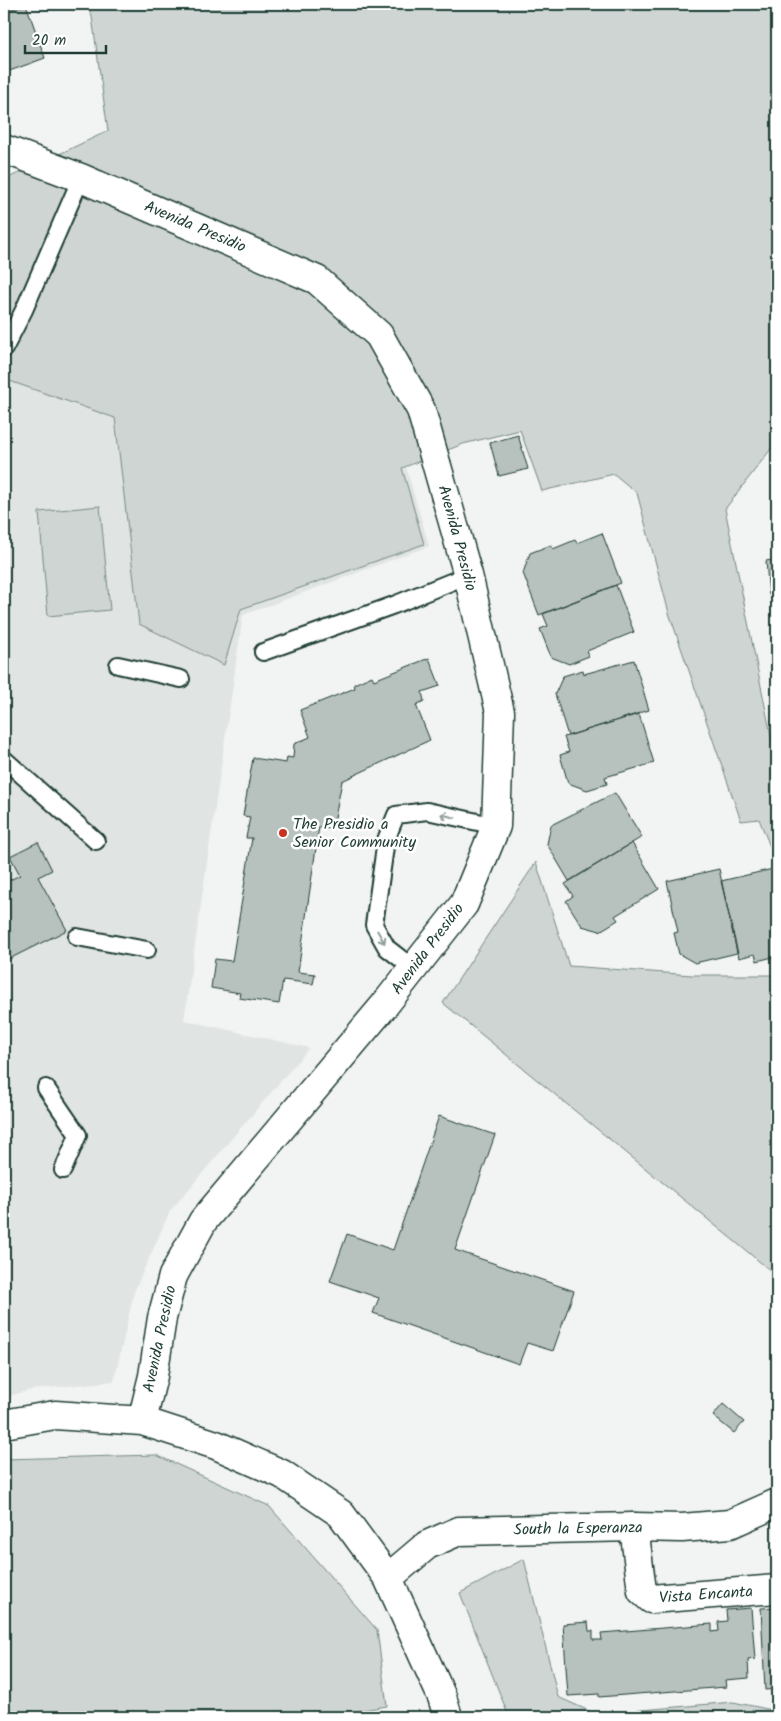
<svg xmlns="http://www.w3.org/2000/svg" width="781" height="1721" font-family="Kalam,sans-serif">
  <rect width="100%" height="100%" fill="#f2f3f3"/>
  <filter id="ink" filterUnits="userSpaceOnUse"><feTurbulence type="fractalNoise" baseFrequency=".02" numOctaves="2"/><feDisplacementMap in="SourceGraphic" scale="10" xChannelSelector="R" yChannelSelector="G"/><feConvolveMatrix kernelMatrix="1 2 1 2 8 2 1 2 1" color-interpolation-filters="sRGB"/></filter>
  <g filter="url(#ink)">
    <!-- built -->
    <path fill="#e0e4e3" d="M4,312L383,388L429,546L243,615L184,1020L309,1048L170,1211L134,1292L114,1381L30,1390L4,1397Z"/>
    <!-- green -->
    <path fill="#ced5d3" stroke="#768984" d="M87,4H777V441L725,509L777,765V864L759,819L741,821L669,613L637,493L614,474L542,491L520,430L463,444L402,468L424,544L241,609L224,665L139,624L115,418L4,379V180L108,131L92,17Z
      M100,506L110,610L48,616L39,512Z
      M536,862L569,966L692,975H777V1276L443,1003Z
      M156,1455L269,1506L377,1630L387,1706L321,1717H4V1459Z
      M524,1559L558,1697L596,1714L733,1702L777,1711V1717H509L460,1593Z"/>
    <!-- building -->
    <path fill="#b7c1bd" stroke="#1f3d34" d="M26,4L45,58L4,73V12Z
      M518,435L528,469L499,476L490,443Z
      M602,533L621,583L539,615L523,573L530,553L551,545L553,549L575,540L577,543Z
      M774,533H777V594L769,595L766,561L777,559Z
      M616,585L634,632L587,651L589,656L569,664L551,657L540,629L548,626L543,614Z
      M429,658L440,686L422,692L424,701L416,705L430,740L342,781L333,828L319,827L298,972L315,974L313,984L283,980L279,1004L239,998L240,993L211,988L215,959L232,961L252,838H246L250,817L243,816L253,758L286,763L287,757L293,758L294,744L310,737L300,710L355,688L354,684L372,676L374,680Z
      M634,660L649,710L568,736L555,694L563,676L583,670L584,674Z
      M639,714L654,763L605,777L607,784L587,790L568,783L560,755L569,752L564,737Z
      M615,793L642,837L569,881L547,844L551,825Z
      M38,842L52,870L38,877L67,930L5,961L4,878L6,877L8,881L20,875L10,856Z
      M632,843L659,889L615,916L618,920L600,931L582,926L566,901L573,896L565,884Z
      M719,869L737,953L695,963L679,954L674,933L678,932L667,881Z
      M773,869L777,889V956L757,961L755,954L739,958L721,881Z
      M439,1116L495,1135L455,1250L574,1291L553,1351L527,1343L519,1364L373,1313L379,1298L330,1281L347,1234L393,1250Z
      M723,1404L744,1422L734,1433L713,1416Z
      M777,1607V1689L765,1690L761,1608Z
      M751,1608L755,1659L748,1660L749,1678L725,1680L726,1687L599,1697V1694L568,1696L563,1624L588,1622L589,1631H593V1640H602L601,1633L712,1624V1632L719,1631L718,1622L727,1621L726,1610Z"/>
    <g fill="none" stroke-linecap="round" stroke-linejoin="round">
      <defs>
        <path id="lane" d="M4,349L24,310L81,178
          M263,652L394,605L468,575
          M118,665L181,679
          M4,759L96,841
          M77,937L147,950
          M414,969L387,948L374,925L386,840L396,815L427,811L496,826
          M46,1088L78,1135L63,1170"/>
        <path id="street" d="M634,1527L642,1591L651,1599L777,1589"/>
        <path id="secondary" d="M4,149L81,178L317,280L379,335L421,410L468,575L500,712L496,826L464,904L383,1007L203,1221L173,1276L162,1318L153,1376L142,1421
          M4,1424L55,1415L142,1421L216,1445L282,1474L341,1514L388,1578L442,1697L448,1717
          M388,1578L427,1545L459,1531L634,1527L682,1528L730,1524L777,1503"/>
      </defs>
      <!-- lane casing -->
      <use href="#lane" stroke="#1f3d34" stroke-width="20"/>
      <!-- street casing -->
      <use href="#street" stroke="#1f3d34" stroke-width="31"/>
      <!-- secondary casing -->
      <use href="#secondary" stroke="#1f3d34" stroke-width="31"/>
      <!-- lane -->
      <use href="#lane" stroke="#fff" stroke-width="16"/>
      <!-- street -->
      <use href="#street" stroke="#fff" stroke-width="28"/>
      <!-- secondary -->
      <use href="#secondary" stroke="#fff" stroke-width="28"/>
    </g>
    <!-- one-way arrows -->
    <defs><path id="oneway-shaft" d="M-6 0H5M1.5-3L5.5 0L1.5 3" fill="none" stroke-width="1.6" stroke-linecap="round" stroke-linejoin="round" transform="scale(1.25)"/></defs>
    <g stroke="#8f9e9a">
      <use href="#oneway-shaft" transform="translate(448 816) rotate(-167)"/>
      <use href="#oneway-shaft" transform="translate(381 937) rotate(60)"/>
    </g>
  </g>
  <!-- markers -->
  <circle fill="#c8321e" stroke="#fff" stroke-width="2" cx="283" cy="833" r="5"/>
  <g text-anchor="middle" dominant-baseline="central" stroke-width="5" stroke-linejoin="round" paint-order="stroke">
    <!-- street labels -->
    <g font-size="16" fill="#1f3d34" stroke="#fff">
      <text transform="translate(195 227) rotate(23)">Avenida Presidio</text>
      <text transform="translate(457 538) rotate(75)">Avenida Presidio</text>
      <text transform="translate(428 949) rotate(-53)">Avenida Presidio</text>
      <text transform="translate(160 1339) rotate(-78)">Avenida Presidio</text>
      <text transform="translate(578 1529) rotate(-1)">South la Esperanza</text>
      <text transform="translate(706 1595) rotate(-4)">Vista Encanta</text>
    </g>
    <!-- poi labels -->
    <g font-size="16" fill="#1f3d34" stroke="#fff" text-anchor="start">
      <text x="293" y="824">The Presidio a<tspan x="293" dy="18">Senior Community</tspan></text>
    </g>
  </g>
  <!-- margin -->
  <rect width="781" height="1721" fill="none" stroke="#fff" stroke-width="20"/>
  <rect x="10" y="10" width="761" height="1701" fill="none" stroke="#1f3d34" stroke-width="2" filter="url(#ink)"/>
  <!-- scale -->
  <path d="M25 45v8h81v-8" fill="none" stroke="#1f3d34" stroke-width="2.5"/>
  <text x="32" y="45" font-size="15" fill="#1f3d34" stroke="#ffffff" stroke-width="4" paint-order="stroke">20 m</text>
</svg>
